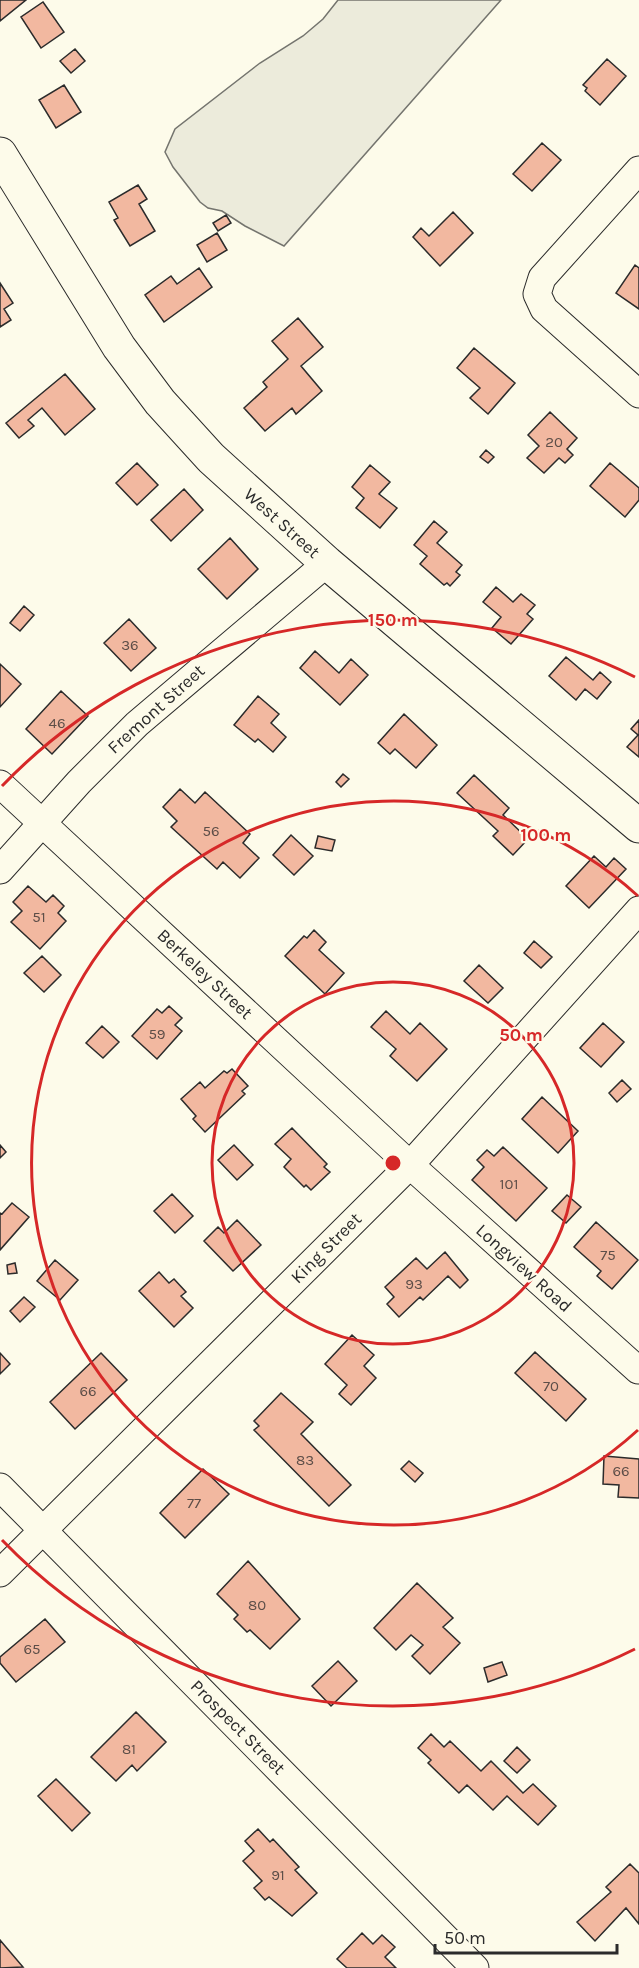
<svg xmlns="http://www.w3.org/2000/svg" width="639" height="1968" font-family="Karla,sans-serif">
  <rect width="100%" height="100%" fill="#fdfbea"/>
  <!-- green -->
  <path fill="#ecebdb" stroke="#74746e" stroke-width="1.5" d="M338,0H501L284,246L245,226L222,211L208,208L200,202L173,167L165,152L175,129L260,63L303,36L323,19Z"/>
  <!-- building -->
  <path fill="#f2b8a0" stroke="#2b2b2b" stroke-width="1.5" d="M0,0H26L0,21Z
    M43,2L64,32L41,48L21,17Z
    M75,49L85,61L71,73L60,61Z
    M607,59L626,76L600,105L585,91L587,88L583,85Z
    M64,85L81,112L56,128L39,100Z
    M542,143L561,160L532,191L513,174Z
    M138,185L147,199L139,204L155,231L130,246L114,220L118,218L109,202Z
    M453,212L473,233L440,266L413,237L421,228L429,236Z
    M226,215L231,223L218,231L213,223Z
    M217,233L227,250L207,262L197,245Z
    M635,265L639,268V309L616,293Z
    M199,268L212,287L164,322L145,295L171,276L177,284Z
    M0,283L13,303L4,309L11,320L0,327Z
    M298,318L323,347L301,366L322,391L296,414L292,408L265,431L244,408L267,387L263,382L288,359L272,341Z
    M474,348L515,383L488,414L470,398L480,388L457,368Z
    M65,374L95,409L65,435L42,408L28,420L34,426L19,438L6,423Z
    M550,412L577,438L567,449L573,455L565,463L559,458L544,473L527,458L539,446L528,435Z
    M486,450L494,457L488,463L480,457Z
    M137,463L158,485L137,505L116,483Z
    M610,463L639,488V500L625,517L590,486Z
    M370,465L390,482L379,494L397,508L380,528L356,508L364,498L352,487Z
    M184,489L203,510L171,541L151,520Z
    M434,521L447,532L437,543L462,565L456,572L460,575L450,586L447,583L444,585L420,564L427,556L414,545Z
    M230,538L258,569L227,599L198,569Z
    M496,587L513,602L521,594L535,605L527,614L533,619L511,644L492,628L501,617L483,602Z
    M24,606L34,615L20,631L10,623Z
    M129,619L156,648L131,671L104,643Z
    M315,651L339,673L351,659L368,675L340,705L300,668Z
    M566,657L593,680L600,672L611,682L597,699L585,689L576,700L549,676Z
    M0,664L21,684L0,707Z
    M61,691L88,716L52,754L26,729Z
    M258,696L279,714L271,723L286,737L273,752L258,739L255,742L234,725Z
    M404,714L437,745L416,768L395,749L390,754L378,743Z
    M639,720V757L627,747L638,735L631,729Z
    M343,774L349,779L341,787L336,782Z
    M474,775L509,808L503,815L528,839L513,855L493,836L498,831L457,793Z
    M180,789L195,803L205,792L250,834L243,843L259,858L240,878L223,862L217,869L171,827L177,821L163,807Z
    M291,835L313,856L294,875L273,855Z
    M318,836L335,840L332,851L315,848Z
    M594,856L606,867L614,858L626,869L589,908L566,886Z
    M28,886L46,902L53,895L64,906L58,913L66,921L40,949L11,922L22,911L13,902Z
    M314,930L326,942L319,950L344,973L325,994L285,956L304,936L307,938Z
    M534,941L552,957L541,968L524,953Z
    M42,956L61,975L44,992L24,973Z
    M479,965L503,988L488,1003L464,981Z
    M169,1006L182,1018L175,1025L182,1031L157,1059L132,1036L157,1009L162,1013Z
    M386,1011L410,1034L420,1023L447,1049L417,1081L390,1056L396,1049L371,1027Z
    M603,1023L624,1042L601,1067L580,1048Z
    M102,1026L119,1042L103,1058L86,1043Z
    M232,1069L248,1086L242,1091L245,1094L205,1132L193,1119L196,1116L181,1099L200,1082L205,1088L224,1071L227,1073Z
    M622,1080L631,1089L617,1102L609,1093Z
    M542,1097L578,1131L558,1153L522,1119Z
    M292,1128L327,1164L324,1167L330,1172L311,1190L306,1185L304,1187L284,1167L291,1159L275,1144Z
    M0,1145L6,1152L0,1158Z
    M234,1145L253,1165L237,1180L218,1160Z
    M503,1147L547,1188L516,1221L472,1180L484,1167L477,1160L487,1150L494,1156Z
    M172,1194L193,1216L175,1233L154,1211Z
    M567,1195L581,1207L566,1223L552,1211Z
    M12,1203L29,1217L0,1250V1213L2,1214Z
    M237,1220L261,1245L233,1271L204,1241L218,1227L224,1233Z
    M596,1222L638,1260L612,1289L597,1276L601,1271L574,1247Z
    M445,1252L468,1280L460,1288L448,1276L423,1300L420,1297L399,1317L387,1304L394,1297L385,1287L416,1258L427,1269Z
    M55,1260L78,1280L60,1300L37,1281Z
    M15,1263L17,1273L8,1274L7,1265Z
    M159,1272L169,1283L174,1279L186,1292L181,1296L193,1308L174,1327L139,1291Z
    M24,1297L35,1307L20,1322L10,1311Z
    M352,1335L374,1355L364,1366L376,1378L351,1405L339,1394L347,1385L325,1364Z
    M535,1352L586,1399L566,1421L515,1373Z
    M0,1353L10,1364L0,1374Z
    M101,1353L127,1380L75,1429L50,1402Z
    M281,1393L313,1422L301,1434L351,1485L329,1506L254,1430L259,1426L254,1421Z
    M604,1456L639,1459V1498L618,1497L619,1485L603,1484Z
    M409,1461L423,1473L415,1482L401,1469Z
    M203,1469L229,1494L185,1538L160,1513Z
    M248,1561L300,1619L270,1649L250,1630L247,1632L234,1619L238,1615L217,1594Z
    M417,1583L453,1618L443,1627L460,1643L430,1674L412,1656L423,1645L411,1635L396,1650L374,1628Z
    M45,1619L65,1642L16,1682L0,1663V1657Z
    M338,1661L357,1681L331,1706L312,1686Z
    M502,1662L507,1675L488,1682L484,1668Z
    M136,1712L166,1742L137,1771L132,1765L116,1781L91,1757Z
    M431,1734L444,1747L450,1741L481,1771L491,1761L523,1793L533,1784L556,1806L538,1825L507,1796L493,1810L467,1785L459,1793L428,1763L431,1760L418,1748Z
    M517,1747L530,1760L517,1773L504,1761Z
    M56,1779L90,1813L72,1831L38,1796Z
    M258,1829L270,1842L273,1839L299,1867L295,1870L317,1893L292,1916L269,1897L265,1900L254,1888L262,1881L243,1861L254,1851L245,1841Z
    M630,1864L639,1873V1924L626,1908L595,1941L577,1922L611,1892L606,1887Z
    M362,1933L373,1944L382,1935L395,1947L385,1957L396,1968H347L337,1959Z
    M0,1940L23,1967L0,1968Z"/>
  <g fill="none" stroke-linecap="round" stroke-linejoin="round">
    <defs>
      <path id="minor" d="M639,170L542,278L537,294L544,309L639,394
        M0,784L410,1165L638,1370
        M0,870L79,782L137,724L327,563
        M0,1487L475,1968
        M0,1573L410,1165L639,910"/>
      <path id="major" d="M0,154L119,347L160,402L211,458L327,563L639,826"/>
    </defs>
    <!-- minor casing -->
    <use href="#minor" stroke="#2b2b2b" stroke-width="29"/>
    <!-- major casing -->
    <use href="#major" stroke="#2b2b2b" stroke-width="35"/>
    <!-- minor -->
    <use href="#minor" stroke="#fdfbea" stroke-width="27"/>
    <!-- major -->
    <use href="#major" stroke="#fdfbea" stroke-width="33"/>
  </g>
  <!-- distance rings -->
  <g fill="none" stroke="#d62828" stroke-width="3">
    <circle cx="393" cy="1163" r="181"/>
    <path d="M638 1430A362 362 0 1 1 638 896"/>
    <path d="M635 1649A543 543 0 0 1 2 1540M2 786A543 543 0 0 1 635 677"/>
  </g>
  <g text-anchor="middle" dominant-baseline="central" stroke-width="4.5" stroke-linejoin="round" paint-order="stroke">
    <!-- number labels -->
    <g font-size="15" fill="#5d4e48">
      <text x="554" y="442">20</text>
      <text x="130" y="645">36</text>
      <text x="57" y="723">46</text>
      <text x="211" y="831">56</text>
      <text x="39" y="917">51</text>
      <text x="157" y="1034">59</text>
      <text x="509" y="1184">101</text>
      <text x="608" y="1255">75</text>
      <text x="414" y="1284">93</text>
      <text x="551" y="1386">70</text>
      <text x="88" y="1391">66</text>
      <text x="305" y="1460">83</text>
      <text x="621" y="1471">66</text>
      <text x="194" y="1503">77</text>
      <text x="257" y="1605">80</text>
      <text x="32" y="1649">65</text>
      <text x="129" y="1749">81</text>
      <text x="278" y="1875">91</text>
    </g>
    <!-- street labels -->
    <g font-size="18" fill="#2b2b2b" stroke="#fdfbea">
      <text transform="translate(282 523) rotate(42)">West Street</text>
      <text transform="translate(156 709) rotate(-42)">Fremont Street</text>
      <text transform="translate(205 974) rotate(43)">Berkeley Street</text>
      <text transform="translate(326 1248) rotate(-45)">King Street</text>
      <text transform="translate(524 1268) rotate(42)">Longview Road</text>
      <text transform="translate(238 1727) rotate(45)">Prospect Street</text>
    </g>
  </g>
  <circle cx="393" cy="1163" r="9" fill="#d62828" stroke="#fdfbea" stroke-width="3"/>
  <g font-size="18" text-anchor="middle" font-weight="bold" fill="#d62828" stroke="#fdfbea" stroke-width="4.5" stroke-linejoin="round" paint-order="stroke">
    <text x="393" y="626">150 m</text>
    <text x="546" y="841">100 m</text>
    <text x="521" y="1041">50 m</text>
  </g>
  <!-- scale -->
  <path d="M435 1944v9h182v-9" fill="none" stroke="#2b2b2b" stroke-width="3"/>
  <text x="444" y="1944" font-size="18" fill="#2b2b2b" stroke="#fdfbea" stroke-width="4.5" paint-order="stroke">50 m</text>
</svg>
